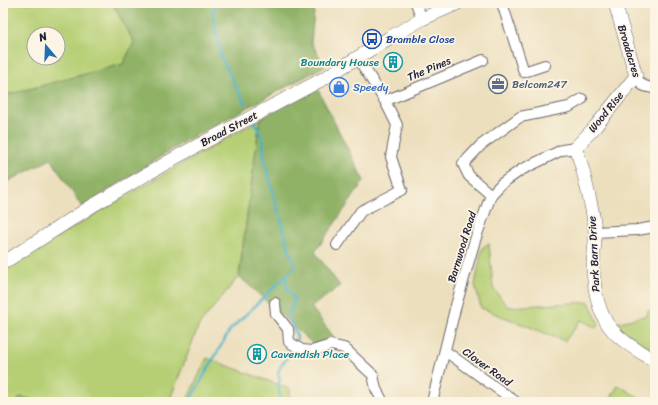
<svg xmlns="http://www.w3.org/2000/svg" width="658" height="405" font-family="Sriracha,sans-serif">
  <rect width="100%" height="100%" fill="#fcf5e5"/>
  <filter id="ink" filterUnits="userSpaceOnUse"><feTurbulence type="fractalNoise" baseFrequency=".025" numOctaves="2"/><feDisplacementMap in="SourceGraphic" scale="8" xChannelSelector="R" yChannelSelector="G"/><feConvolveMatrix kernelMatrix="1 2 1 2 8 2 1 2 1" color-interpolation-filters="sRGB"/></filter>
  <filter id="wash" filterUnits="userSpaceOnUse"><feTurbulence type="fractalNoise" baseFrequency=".012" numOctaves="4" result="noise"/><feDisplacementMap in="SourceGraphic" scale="16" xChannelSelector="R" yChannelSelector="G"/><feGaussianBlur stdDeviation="0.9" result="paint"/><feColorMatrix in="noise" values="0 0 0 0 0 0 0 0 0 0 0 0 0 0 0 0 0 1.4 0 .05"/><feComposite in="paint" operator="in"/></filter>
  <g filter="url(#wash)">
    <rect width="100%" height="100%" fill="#ecdfbd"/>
    <!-- green -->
    <path fill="#b6cf74" stroke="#6c7858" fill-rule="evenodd" d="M3,3H112L134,42L123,64L18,92L3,95ZM34,34H58V58H34Z
      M260,119L239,276L199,325L169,402H40L20,397L17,402H3V270L107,207Z
      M489,243L493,288L508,307L589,302L599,324L596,328L581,320L565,341L481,308L475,285L482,248Z
      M655,309V352L612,324L648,315L647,311Z
      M207,358L290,389V402H186Z
      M618,385L646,402H622L619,400L618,402H613L610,400Z"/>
    <!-- forest -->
    <path fill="#90b266" stroke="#596a50" d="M112,3H315L311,42L325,66L185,141L82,207L51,159L3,184V95L18,92L123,64L134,42Z
      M317,88L364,181L315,252L340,286L311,307L333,336L314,345L239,276L260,119Z
      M20,397L40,402H17Z"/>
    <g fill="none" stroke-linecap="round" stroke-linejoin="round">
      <!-- stream -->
      <path stroke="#49b1c8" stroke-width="2.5" d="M218,3L212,11L221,57L231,77L246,105
        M286,277L287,289L292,295L294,300V303L288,314C289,321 296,332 297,337C297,340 295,341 294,343
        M189,402L230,330L295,267V263L290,253L267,170L264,156L263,139L254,120
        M281,402L278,386L280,380L278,373L280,367L287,358L292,348"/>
    </g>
  </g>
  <g filter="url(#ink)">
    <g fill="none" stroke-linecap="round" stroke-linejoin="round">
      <defs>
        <path id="minor" d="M416,3L422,19
          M502,3L524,72L545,65
          M636,76C640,86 645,87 655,88
          M385,101L483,60
          M491,195L469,176L463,164L481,145L520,117L569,107L582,99
          M595,232L637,230L655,227
          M337,245L361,211L402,190L391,157L397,125L385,101L358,58
          M275,303L276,314L288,329L289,342L302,350L312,351L331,345L344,348L373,375L376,389L383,402
          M445,351L516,402
          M432,402L455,309L475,240L491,195L501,184L521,170L562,150L575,148"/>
        <path id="tertiary" d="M615,3L636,76L595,127L575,148C582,162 584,176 588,192C591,204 594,218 595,231C596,243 593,255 593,268C594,287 597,310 609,326C620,341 639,351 655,361
          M3,263L92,206L180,155L323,79L389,38L422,19L458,3"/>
      </defs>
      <!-- minor casing -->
      <use href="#minor" stroke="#696468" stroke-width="12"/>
      <!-- tertiary casing -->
      <use href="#tertiary" stroke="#696468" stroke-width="14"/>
      <!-- minor -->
      <use href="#minor" stroke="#fff" stroke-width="10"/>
      <!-- tertiary -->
      <use href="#tertiary" stroke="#fff" stroke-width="13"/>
    </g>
  </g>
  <!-- icons -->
  <defs>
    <symbol id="bus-ring" viewBox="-11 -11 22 22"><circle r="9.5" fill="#fcf5e5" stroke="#1a4fb4" stroke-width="1.5"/><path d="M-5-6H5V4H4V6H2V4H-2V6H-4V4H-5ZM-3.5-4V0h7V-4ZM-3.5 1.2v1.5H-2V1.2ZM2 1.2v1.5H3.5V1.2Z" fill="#1a4fb4"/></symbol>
    <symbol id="building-ring" viewBox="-11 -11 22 22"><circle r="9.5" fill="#fcf5e5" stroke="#0f9aa8" stroke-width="1.5"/><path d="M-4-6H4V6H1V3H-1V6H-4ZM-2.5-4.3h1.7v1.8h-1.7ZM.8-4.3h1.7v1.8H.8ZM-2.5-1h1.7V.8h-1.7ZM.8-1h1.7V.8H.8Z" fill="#0f9aa8"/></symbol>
    <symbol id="office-ring" viewBox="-11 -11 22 22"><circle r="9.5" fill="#fcf5e5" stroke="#5c6f8a" stroke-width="1.5"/><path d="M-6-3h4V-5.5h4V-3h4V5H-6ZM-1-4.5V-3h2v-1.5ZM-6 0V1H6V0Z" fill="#5c6f8a"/></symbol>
    <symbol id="shop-ring" viewBox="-11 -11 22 22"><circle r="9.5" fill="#fcf5e5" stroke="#3f7fe0" stroke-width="1.5"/><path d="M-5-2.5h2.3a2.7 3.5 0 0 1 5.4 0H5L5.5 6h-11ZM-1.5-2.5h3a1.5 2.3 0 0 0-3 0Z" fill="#3f7fe0"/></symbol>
  </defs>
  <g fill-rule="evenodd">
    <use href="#bus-ring" x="361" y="28" width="22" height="22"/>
    <use href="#building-ring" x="382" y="51" width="22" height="22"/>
    <use href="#office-ring" x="487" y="73" width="22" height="22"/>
    <use href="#shop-ring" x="328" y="76" width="22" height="22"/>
    <use href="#building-ring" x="246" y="343" width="22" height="22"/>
  </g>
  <g text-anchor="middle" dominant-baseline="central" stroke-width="3.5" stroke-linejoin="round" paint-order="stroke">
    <!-- transit labels -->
    <g font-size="11" fill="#164399" stroke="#fcf5e5" text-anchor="start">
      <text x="386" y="39">Bramble Close</text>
    </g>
    <!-- street labels -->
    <g font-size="11" fill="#22223b" stroke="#fcf5e5">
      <text transform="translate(629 51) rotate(73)">Broadacres</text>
      <text transform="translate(429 69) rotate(-23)">The Pines</text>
      <text transform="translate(606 112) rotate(-51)">Wood Rise</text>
      <text transform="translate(229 129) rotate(-28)">Broad Street</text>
      <text transform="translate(462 247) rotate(-73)">Barnwood Road</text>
      <text transform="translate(594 254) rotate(-93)">Park Barn Drive</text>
      <text transform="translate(487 367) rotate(36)">Clover Road</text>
    </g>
    <!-- culture labels -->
    <g font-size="11" fill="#0d838f" stroke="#fcf5e5" text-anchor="end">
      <text x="379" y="62">Boundary House</text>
      <text x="271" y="354" text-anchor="start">Cavendish Place</text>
    </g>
    <!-- service labels -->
    <g font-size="11" fill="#4e5e75" stroke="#fcf5e5" text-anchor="start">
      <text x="512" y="84">Belcom247</text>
    </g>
    <!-- shop labels -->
    <g font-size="11" fill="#366cbe" stroke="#fcf5e5" text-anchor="start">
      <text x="353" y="87">Speedy</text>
    </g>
  </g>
  <!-- margin -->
  <rect width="658" height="405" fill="none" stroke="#fcf5e5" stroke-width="16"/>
  <!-- north arrow -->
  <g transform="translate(46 46) rotate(341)"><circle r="19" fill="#fcf5e5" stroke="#a5a1a1"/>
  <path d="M0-3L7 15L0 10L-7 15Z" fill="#1f6fb2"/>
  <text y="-6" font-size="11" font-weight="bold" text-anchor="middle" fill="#22223b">N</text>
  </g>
</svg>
